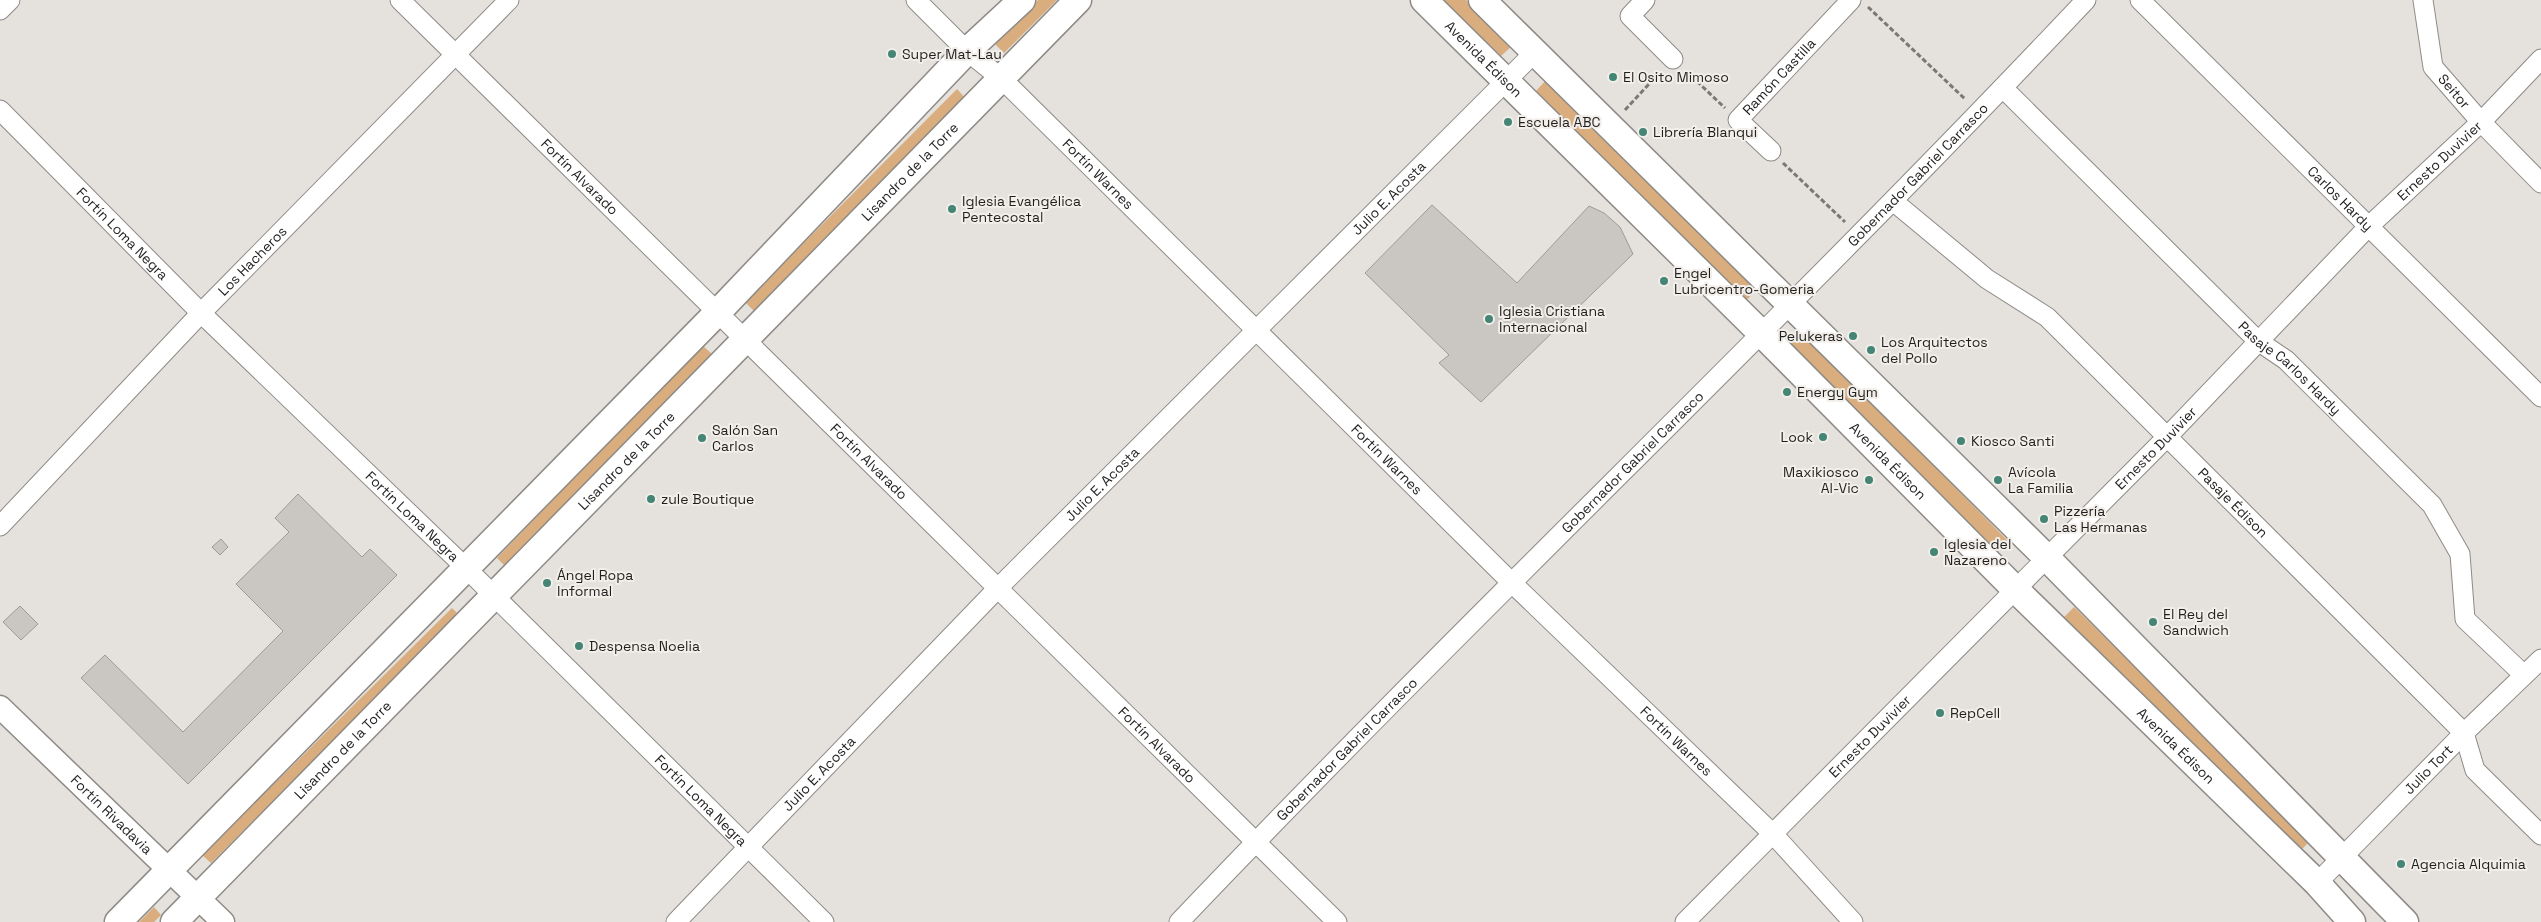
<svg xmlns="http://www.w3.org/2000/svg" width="2541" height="922" font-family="'Space Grotesk',sans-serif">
  <rect width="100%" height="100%" fill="#e5e1dd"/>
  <!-- green -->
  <path fill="#d9ad7d" d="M1038,0H1057L1004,53L995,44Z
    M1443,0H1466L1513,45L1501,56Z
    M1547,79L1756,290L1745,302L1536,91Z
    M957,89L966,99L754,311L745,302Z
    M1799,330L2008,541L1997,553L1788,341Z
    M702,345L713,355L508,569L497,558Z
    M2074,607L2311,840L2300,851L2063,618Z
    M452,608L460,616L211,863L202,855Z
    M154,907L161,915L154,922H139Z"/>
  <!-- building -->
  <path fill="#cac6c2" stroke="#9e9a96" d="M1432,205L1517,283L1589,206L1604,213L1620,227L1633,254L1481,402L1439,363L1449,355L1365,273Z
    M298,494L362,557L370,549L397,575L188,784L81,678L105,655L183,732L283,631L236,584L289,532L275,518Z
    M221,539L228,547L220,555L212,547Z
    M20,606L38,624L21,640L3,622Z"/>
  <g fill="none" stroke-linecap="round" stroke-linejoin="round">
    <defs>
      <g id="minor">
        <path id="s1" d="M400,0L1337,922"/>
        <path id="s2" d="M916,0L967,51L1002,79L1511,582L1773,834L1853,922"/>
        <path d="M1645,0L1630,16L1673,59"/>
        <path id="s3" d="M2140,0L2541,397"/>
        <path id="s4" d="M2423,0L2433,67L2481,122L2541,183"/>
        <path d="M0,10L10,0"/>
        <path id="s5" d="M2003,88L2258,341L2286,360L2432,505L2460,554L2465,619L2524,675"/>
        <path id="s6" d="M0,110L201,313L467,569L824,922"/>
        <path id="s7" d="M1771,151L1738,120L1851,0"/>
        <path id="s8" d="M1893,201L1987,279L2047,317L2464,733L2475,770L2541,835"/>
        <path id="s9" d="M0,526L201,313L509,0"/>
        <path id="s10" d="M2317,883L2464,733L2541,659"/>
        <path id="s11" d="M676,922L997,589L1535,52"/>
        <path id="s12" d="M1179,922C1476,610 1790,314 2086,0"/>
        <path id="s13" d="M1685,922L2168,436L2368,227L2481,122L2541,59"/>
      </g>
      <g id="tertiary">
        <path id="s14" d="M0,707L223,922"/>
      </g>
      <g id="secondary">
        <path id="s15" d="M1424,0L1760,332L2015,589L2317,883L2352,922"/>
        <path d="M1482,0L2047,558L2405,922"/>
        <path d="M118,922L717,313L967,51L1022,0"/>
        <path id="s16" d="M174,922L1078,0"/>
      </g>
    </defs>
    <!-- minor casing -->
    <use href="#minor" stroke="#8e8b87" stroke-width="21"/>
    <!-- tertiary casing -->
    <use href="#tertiary" stroke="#8e8b87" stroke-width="25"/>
    <!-- secondary casing -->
    <use href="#secondary" stroke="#8e8b87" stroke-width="29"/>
    <!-- path -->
    <path stroke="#7b7876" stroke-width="3" stroke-dasharray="5 2.5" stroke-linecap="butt" d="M1868,7L1965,99
      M1686,71L1725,108
      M1625,110L1660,72
      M1783,163L1845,222"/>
    <!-- minor -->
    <use href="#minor" stroke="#fff" stroke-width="19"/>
    <!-- tertiary -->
    <use href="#tertiary" stroke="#fff" stroke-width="22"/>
    <!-- secondary -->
    <use href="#secondary" stroke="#fff" stroke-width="26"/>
  </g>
  <!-- markers -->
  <g fill="#448575" stroke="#f2eeea" stroke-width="2">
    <circle cx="892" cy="54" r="5"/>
    <circle cx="1613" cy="77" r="5"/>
    <circle cx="1508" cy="122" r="5"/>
    <circle cx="1643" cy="132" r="5"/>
    <circle cx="952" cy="209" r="5"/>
    <circle cx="1664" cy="281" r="5"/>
    <circle cx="1489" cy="319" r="5"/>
    <circle cx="1853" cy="336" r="5"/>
    <circle cx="1871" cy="350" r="5"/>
    <circle cx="1787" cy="392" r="5"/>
    <circle cx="1823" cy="437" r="5"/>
    <circle cx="702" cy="438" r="5"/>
    <circle cx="1961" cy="441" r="5"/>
    <circle cx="1869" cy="480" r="5"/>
    <circle cx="1998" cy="480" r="5"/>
    <circle cx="651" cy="499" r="5"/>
    <circle cx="2044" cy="519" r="5"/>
    <circle cx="1934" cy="552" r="5"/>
    <circle cx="547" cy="583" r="5"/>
    <circle cx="2153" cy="622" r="5"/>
    <circle cx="579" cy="646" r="5"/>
    <circle cx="1940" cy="713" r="5"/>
    <circle cx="2401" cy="864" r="5"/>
  </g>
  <g text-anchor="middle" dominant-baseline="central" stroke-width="4" stroke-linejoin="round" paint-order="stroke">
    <!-- poi labels -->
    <g font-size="14" fill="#211f1e" stroke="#f2eeea" text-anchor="start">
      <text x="902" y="54">Super Mat-Lau</text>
      <text x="1623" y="77">El Osito Mimoso</text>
      <text x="1518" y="122">Escuela ABC</text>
      <text x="1653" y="132">Librería Blanqui</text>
      <text x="962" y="201">Iglesia Evangélica<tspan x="962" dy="16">Pentecostal</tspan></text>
      <text x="1674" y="273">Engel<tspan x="1674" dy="16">Lubricentro-Gomeria</tspan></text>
      <text x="1499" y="311">Iglesia Cristiana<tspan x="1499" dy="16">Internacional</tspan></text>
      <text x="1843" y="336" text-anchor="end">Pelukeras</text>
      <text x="1881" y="342">Los Arquitectos<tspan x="1881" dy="16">del Pollo</tspan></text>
      <text x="1797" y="392">Energy Gym</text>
      <text x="712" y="430">Salón San<tspan x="712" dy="16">Carlos</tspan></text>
      <text x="1813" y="437" text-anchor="end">Look</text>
      <text x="1971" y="441">Kiosco Santi</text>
      <text x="1859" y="472" text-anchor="end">Maxikiosco<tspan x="1859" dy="16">Al-Vic</tspan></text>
      <text x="2008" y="472">Avícola<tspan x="2008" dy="16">La Familia</tspan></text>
      <text x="661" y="499">zule Boutique</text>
      <text x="2054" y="511">Pizzería<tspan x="2054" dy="16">Las Hermanas</tspan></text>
      <text x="1944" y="544">Iglesia del<tspan x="1944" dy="16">Nazareno</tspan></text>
      <text x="557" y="575">Ángel Ropa<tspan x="557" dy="16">Informal</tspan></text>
      <text x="2163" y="614">El Rey del<tspan x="2163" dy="16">Sandwich</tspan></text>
      <text x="589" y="646">Despensa Noelia</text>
      <text x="1950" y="713">RepCell</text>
      <text x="2411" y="864">Agencia Alquimia</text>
    </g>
    <!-- street labels -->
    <g font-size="14" fill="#211f1e" stroke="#f2eeea">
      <text stroke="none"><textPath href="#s15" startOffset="84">Avenida Édison</textPath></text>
      <text stroke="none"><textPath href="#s7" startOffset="105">Ramón Castilla</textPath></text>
      <text stroke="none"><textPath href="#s4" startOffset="100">Seitor</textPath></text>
      <text stroke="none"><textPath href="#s13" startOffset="1072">Ernesto Duvivier</textPath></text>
      <text stroke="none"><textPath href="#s16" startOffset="1051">Lisandro de la Torre</textPath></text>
      <text stroke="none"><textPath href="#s2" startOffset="252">Fortín Warnes</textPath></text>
      <text stroke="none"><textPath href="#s12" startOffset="1051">Gobernador Gabriel Carrasco</textPath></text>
      <text stroke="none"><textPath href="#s1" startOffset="252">Fortín Alvarado</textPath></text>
      <text stroke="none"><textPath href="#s11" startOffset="1016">Julio E. Acosta</textPath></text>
      <text stroke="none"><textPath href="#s3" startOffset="282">Carlos Hardy</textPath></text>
      <text stroke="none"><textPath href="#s6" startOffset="174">Fortín Loma Negra</textPath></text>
      <text stroke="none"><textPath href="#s9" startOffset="366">Los Hacheros</textPath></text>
      <text stroke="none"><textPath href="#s5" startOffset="401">Pasaje Carlos Hardy</textPath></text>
      <text stroke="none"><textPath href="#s13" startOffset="668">Ernesto Duvivier</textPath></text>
      <text stroke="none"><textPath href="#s2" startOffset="658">Fortín Warnes</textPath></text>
      <text stroke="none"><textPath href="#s16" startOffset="646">Lisandro de la Torre</textPath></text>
      <text stroke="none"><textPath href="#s12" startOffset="646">Gobernador Gabriel Carrasco</textPath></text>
      <text stroke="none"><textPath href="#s15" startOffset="654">Avenida Édison</textPath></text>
      <text stroke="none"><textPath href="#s1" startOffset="658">Fortín Alvarado</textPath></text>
      <text stroke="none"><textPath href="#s11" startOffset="611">Julio E. Acosta</textPath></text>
      <text stroke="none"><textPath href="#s8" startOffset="456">Pasaje Édison</textPath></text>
      <text stroke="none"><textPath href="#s6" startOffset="579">Fortín Loma Negra</textPath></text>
      <text stroke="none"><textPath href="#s13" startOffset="262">Ernesto Duvivier</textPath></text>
      <text stroke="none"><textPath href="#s2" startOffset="1062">Fortín Warnes</textPath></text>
      <text stroke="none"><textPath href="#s1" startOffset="1062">Fortín Alvarado</textPath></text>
      <text stroke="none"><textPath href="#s15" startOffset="1059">Avenida Édison</textPath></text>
      <text stroke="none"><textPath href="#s12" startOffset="241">Gobernador Gabriel Carrasco</textPath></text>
      <text stroke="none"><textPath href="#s16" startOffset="241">Lisandro de la Torre</textPath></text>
      <text stroke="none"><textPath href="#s10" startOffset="159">Julio Tort</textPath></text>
      <text stroke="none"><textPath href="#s11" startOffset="206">Julio E. Acosta</textPath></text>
      <text stroke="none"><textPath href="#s6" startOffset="984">Fortín Loma Negra</textPath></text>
      <text stroke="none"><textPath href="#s14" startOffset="155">Fortín Rivadavia</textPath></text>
    </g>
  </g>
</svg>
